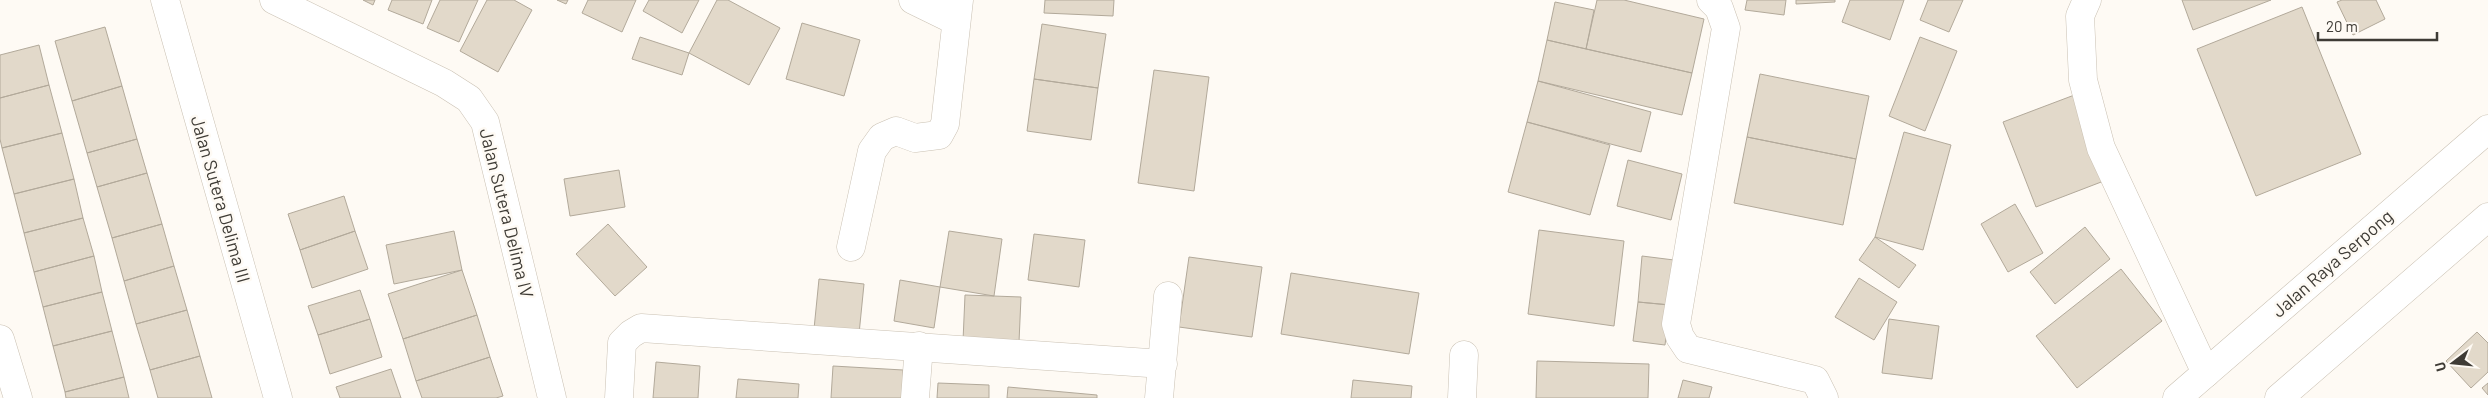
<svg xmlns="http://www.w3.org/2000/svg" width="2488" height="398" font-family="Barlow,sans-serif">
  <rect width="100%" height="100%" fill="#fefaf4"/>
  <!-- building -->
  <path fill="#e2d9ca" stroke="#b2a99a" d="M363,0H375L373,5Z
    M392,0H432L423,24L388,10Z
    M440,0H478L459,42L427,28Z
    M487,0H514L532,10L498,72L460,51Z
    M557,0H568L566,4Z
    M588,0H636L622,32L582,13Z
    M649,0H699L682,33L643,11Z
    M717,0H728L780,28L749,85L689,53Z
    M1045,0H1114L1113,16L1044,13Z
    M1597,0H1624L1704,19L1692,73L1586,49Z
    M1747,0H1786L1784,15L1745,10Z
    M1796,0H1835V2L1796,4Z
    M1850,0H1904L1890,40L1842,22Z
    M1928,0H1963L1949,32L1920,20Z
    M2182,0H2271L2193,30Z
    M2342,0H2376L2385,19L2353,35L2337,2Z
    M1555,2L1594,10L1586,49L1547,40Z
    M2302,7L2361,154L2256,196L2197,49Z
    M802,23L860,40L844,96L786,79Z
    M1042,24L1106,34L1098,88L1034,79Z
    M105,27L122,86L72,101L55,41Z
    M640,37L689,53L682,75L632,59Z
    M1920,37L1957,51L1925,131L1889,116Z
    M1547,40L1692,73L1682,115L1538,81Z
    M39,45L49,85L0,98V55Z
    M1154,70L1209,77L1194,191L1138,183Z
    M1760,74L1869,96L1856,159L1747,137Z
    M1034,79L1098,88L1091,140L1027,131Z
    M1538,81L1651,112L1641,152L1527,122Z
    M49,85L62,133L2,148L0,139V98Z
    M122,86L137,139L87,153L72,101Z
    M2077,94L2109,179L2036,207L2003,122Z
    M1527,122L1610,145L1590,215L1508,192Z
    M1904,132L1951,145L1923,250L1875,237Z
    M62,133L74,179L14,194L2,148Z
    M1747,137L1856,159L1843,225L1734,203Z
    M137,139L147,173L97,187L87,153Z
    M1628,160L1682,174L1671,220L1617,206Z
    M619,170L625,207L570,216L564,179Z
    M147,173L162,224L112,238L97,187Z
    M74,179L83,218L24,233L14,194Z
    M344,196L355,231L300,250L288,214Z
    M2015,204L2043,253L2008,272L1981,224Z
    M83,218L94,256L34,272L24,233Z
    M162,224L174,266L124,281L112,238Z
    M608,224L647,267L615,296L576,254Z
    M2085,227L2110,259L2055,304L2030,272Z
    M1539,230L1624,241L1614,326L1528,314Z
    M355,231L368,269L312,288L300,250Z
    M454,231L462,270L394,284L386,245Z
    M949,231L1002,239L994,296L940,287Z
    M1034,234L1085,240L1079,287L1028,280Z
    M1875,237L1916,265L1899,288L1859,260Z
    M94,256L102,292L43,307L34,272Z
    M1642,256L1674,260L1670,305L1638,302Z
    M1189,257L1262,267L1252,337L1179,327Z
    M174,266L187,310L136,324L124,281Z
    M2121,269L2162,321L2077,388L2036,336Z
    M462,270L477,315L403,339L388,294Z
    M1291,273L1419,293L1409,354L1281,334Z
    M1859,278L1897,302L1874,340L1835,317Z
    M819,279L864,284L859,334L814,329Z
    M900,280L940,287L934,328L894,321Z
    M360,290L370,319L318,335L308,306Z
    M102,292L112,331L53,346L43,307Z
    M965,295L1021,297L1019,342L963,341Z
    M1638,302L1670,305L1665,345L1633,341Z
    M187,310L200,356L150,370L136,324Z
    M477,315L490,357L416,381L403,339Z
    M370,319L382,357L330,374L318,335Z
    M1889,319L1939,326L1932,379L1882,373Z
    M112,331L124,377L65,392L53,346Z
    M2477,332L2488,343V372L2471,388L2446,361Z
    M200,356L212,398H158L150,370Z
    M490,357L503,396L496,398H422L416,381Z
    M1537,361L1649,364L1648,398H1536Z
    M656,362L700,366L698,398H653Z
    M833,366L903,370L902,398H831Z
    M391,369L401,398H340L336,387Z
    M124,377L129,398H66L65,392Z
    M738,379L799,384L798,398H736Z
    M1353,380L1412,386L1411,398H1351Z
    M1683,380L1712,387L1709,398H1678Z
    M938,383L989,385V398H937Z
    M2488,383V395L2482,388Z
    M1008,387L1097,395V398H1007Z"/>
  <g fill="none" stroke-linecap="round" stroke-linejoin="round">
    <defs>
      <path id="minor" d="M165,0L278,398
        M274,0L444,83L469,99L485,122L552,398
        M913,0L956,21
        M1711,0L1719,8L1726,28L1676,324L1680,337L1688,349L1815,380L1824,398
        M2087,0L2080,16L2083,80L2101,148L2206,373
        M851,247L872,151L882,137L896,131L915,138L939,135L945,124L959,0
        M0,339L18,398
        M619,398L622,343L631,334L641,328L1163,364
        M915,398L919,346
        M1159,398L1168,296
        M1462,398L1464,355"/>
      <path id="major" d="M2177,398L2488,129
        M2279,398L2488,217"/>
    </defs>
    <!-- minor casing -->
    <use href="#minor" stroke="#cac1b3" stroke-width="29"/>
    <!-- major casing -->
    <use href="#major" stroke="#cac1b3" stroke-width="29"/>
    <!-- minor -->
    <use href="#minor" stroke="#fff" stroke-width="28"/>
    <!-- major -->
    <use href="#major" stroke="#fff" stroke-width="28"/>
  </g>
  <g text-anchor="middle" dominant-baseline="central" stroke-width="5" stroke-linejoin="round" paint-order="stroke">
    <!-- street labels -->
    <g font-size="18" fill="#3e3b35" stroke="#fefaf4">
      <text transform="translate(221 199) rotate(74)">Jalan Sutera Delima III</text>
      <text transform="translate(507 213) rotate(76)">Jalan Sutera Delima IV</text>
      <text transform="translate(2332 263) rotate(-41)">Jalan Raya Serpong</text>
    </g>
  </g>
  <!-- north arrow -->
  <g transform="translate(2453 363) rotate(254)" stroke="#fefaf4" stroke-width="4" paint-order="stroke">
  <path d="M0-4L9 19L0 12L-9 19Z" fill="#3e3b35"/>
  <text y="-8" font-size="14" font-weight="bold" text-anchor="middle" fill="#3e3b35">U</text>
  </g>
  <!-- scale -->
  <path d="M2318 32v8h119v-8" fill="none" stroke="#3e3b35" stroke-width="2.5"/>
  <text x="2326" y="32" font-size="15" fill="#3e3b35" stroke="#fefaf4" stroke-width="4" paint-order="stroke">20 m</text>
</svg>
